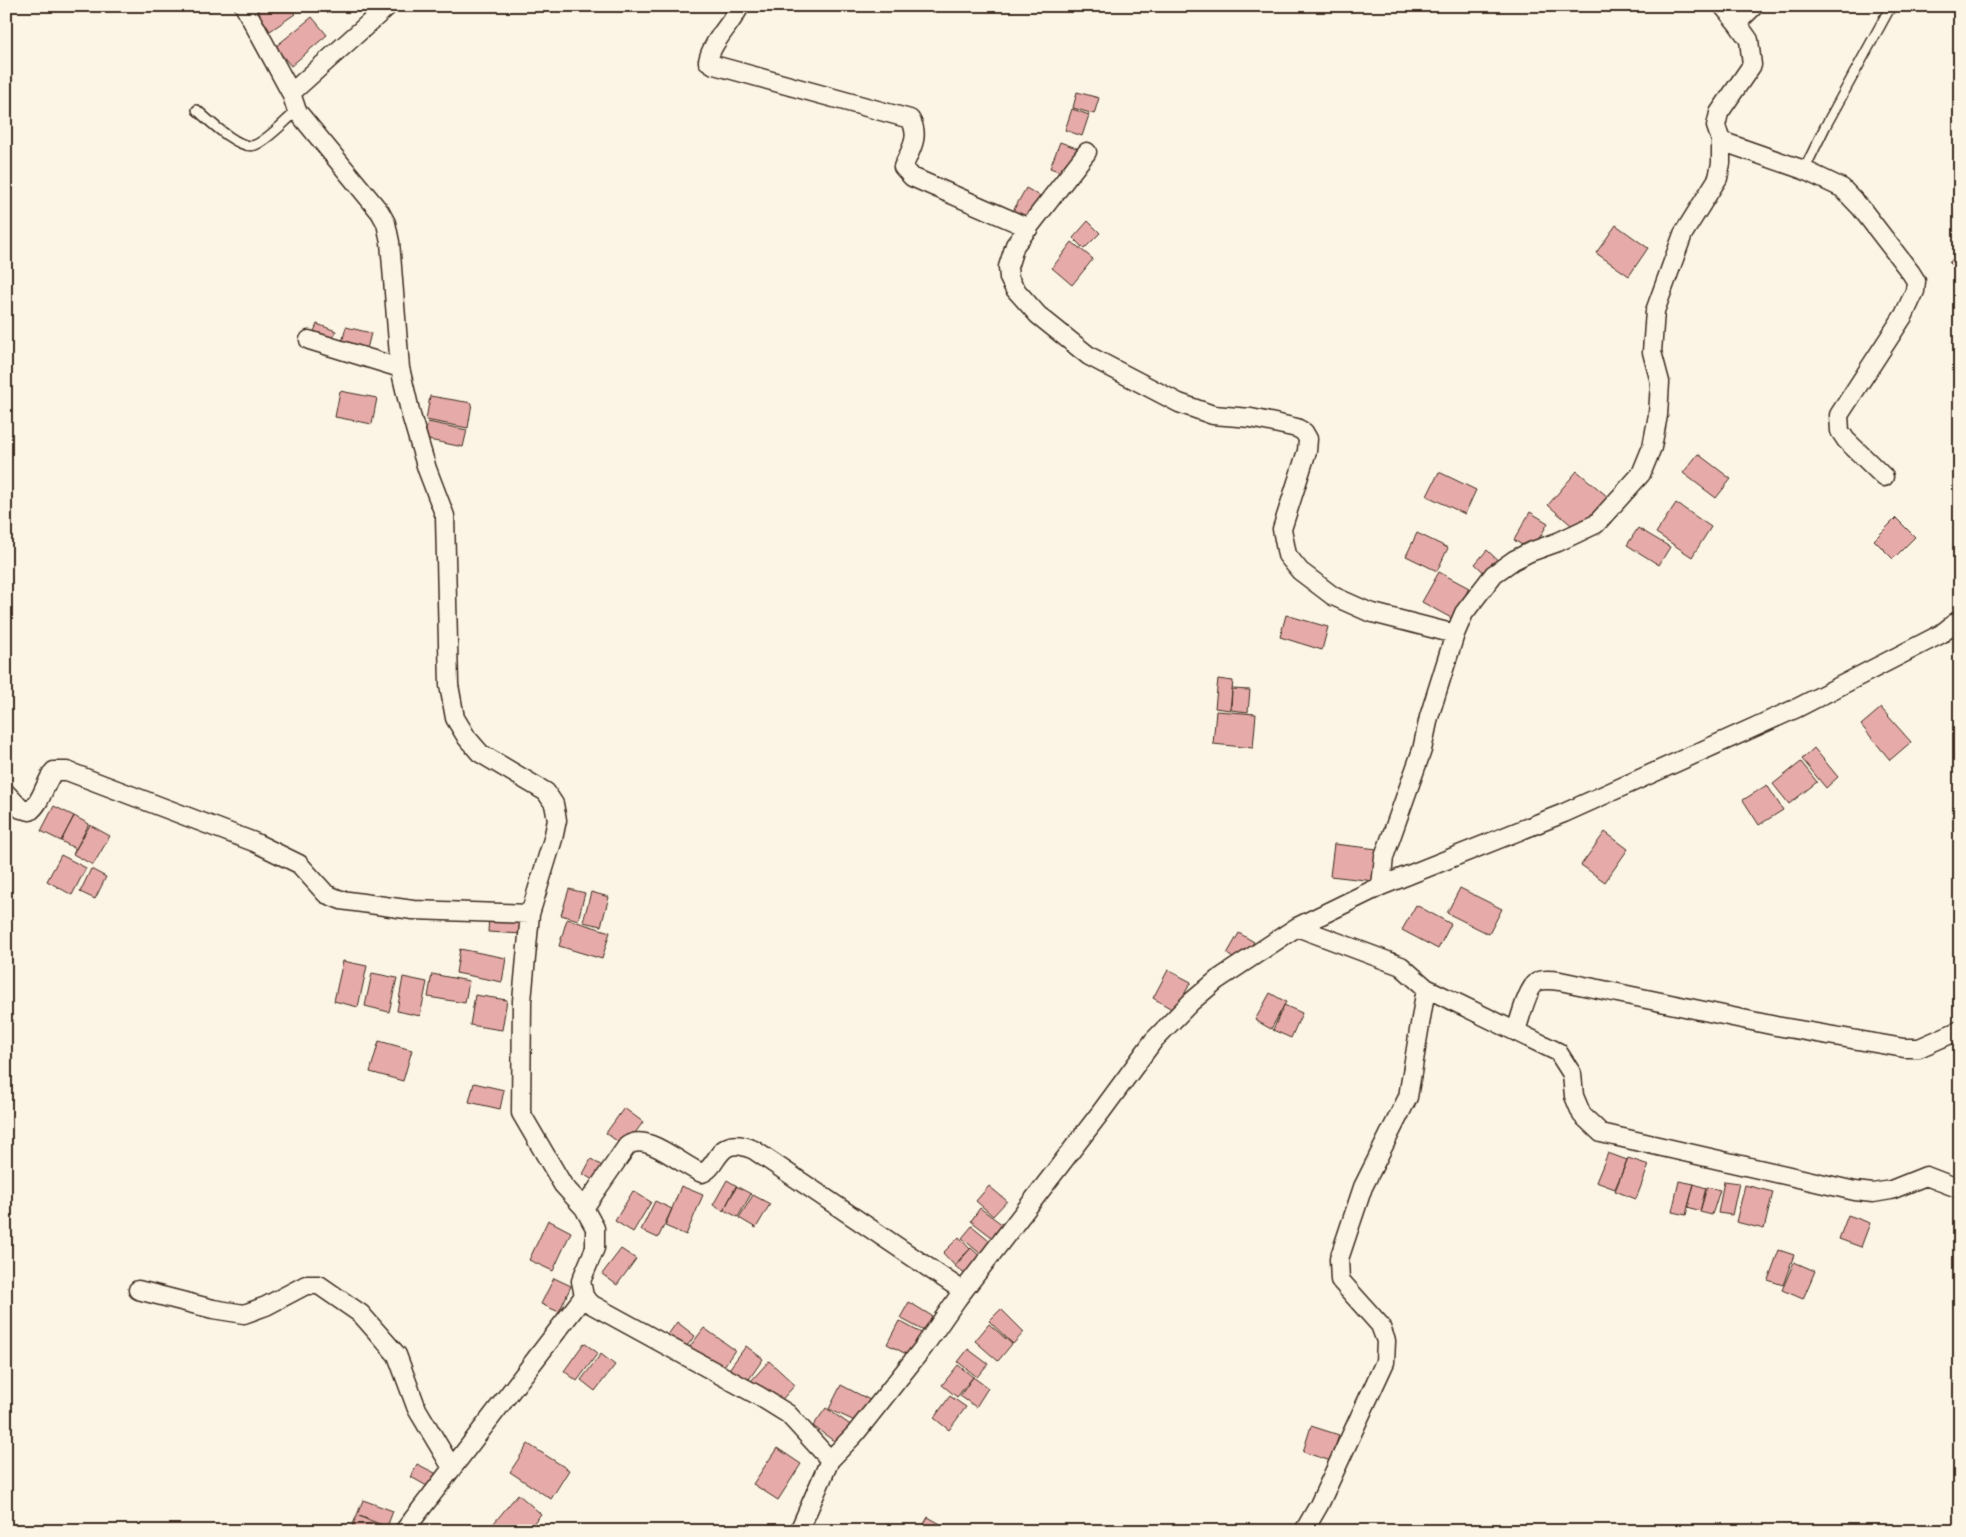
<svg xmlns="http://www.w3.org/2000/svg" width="1966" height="1537" font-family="Dekko,sans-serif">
  <rect width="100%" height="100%" fill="#fcf5e5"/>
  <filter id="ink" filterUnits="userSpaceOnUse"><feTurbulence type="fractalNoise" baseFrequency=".02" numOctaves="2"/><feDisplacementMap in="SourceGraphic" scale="10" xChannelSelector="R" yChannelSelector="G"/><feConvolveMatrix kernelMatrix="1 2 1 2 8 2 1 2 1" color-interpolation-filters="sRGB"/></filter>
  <g filter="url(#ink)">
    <!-- building -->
    <path fill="#e6aba8" stroke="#3b2a1e" d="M254,6H290L295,14L270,31Z
      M312,17L327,35L291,66L275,47Z
      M1077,92L1099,98L1094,114L1073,108Z
      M1072,109L1089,115L1082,136L1065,130Z
      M1060,142L1079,149L1069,175L1050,168Z
      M1026,188L1044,198L1031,221L1013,211Z
      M1088,221L1100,233L1084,249L1073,238Z
      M1616,225L1648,248L1629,276L1596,253Z
      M1072,242L1093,259L1072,285L1052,268Z
      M1960,250V272L1949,263Z
      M317,324L336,331L332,341L313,334Z
      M346,327L371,333L366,353L341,346Z
      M340,391L377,398L372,424L335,417Z
      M430,396L472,403L468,428L426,420Z
      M428,422L467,430L463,447L424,439Z
      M1698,454L1731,479L1716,498L1683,473Z
      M1577,471L1608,497L1578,531L1548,505Z
      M1439,472L1476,490L1465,514L1427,496Z
      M1676,503L1711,527L1692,557L1656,533Z
      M1530,512L1548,523L1532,551L1514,540Z
      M1896,518L1915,537L1893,559L1874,540Z
      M1638,528L1670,547L1659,565L1627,545Z
      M1417,533L1448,548L1437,571L1406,556Z
      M1487,550L1504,566L1491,579L1475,564Z
      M1439,572L1469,588L1453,619L1422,602Z
      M1286,615L1328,627L1322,650L1280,637Z
      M1218,679L1233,681L1230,710L1215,708Z
      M1232,689L1250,690L1248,712L1231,710Z
      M1881,708L1911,742L1890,760L1861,725Z
      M1216,711L1256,714L1253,748L1213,744Z
      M1814,748L1838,777L1826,788L1802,759Z
      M1801,762L1817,782L1789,804L1773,784Z
      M1767,785L1783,810L1759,825L1743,800Z
      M54,806L74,816L61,841L41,831Z
      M74,816L89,824L76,849L61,841Z
      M90,825L110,836L93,865L73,854Z
      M1605,832L1628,849L1605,882L1581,865Z
      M1334,844L1378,849L1374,881L1330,876Z
      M61,855L86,868L72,895L47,881Z
      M91,869L106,877L95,899L80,892Z
      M1460,888L1502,909L1489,934L1447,913Z
      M569,889L585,893L578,920L561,915Z
      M591,892L609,897L601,926L583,922Z
      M1416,905L1451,924L1438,949L1402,930Z
      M489,915L523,917L522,934L488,932Z
      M567,919L610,932L602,959L559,946Z
      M1239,933L1254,942L1241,963L1227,954Z
      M460,949L506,958L502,982L456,973Z
      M343,961L367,966L358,1007L334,1001Z
      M1168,970L1191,982L1175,1011L1153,998Z
      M372,973L397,978L389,1012L365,1006Z
      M432,974L469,981L465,1003L428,997Z
      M403,977L427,982L420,1016L397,1011Z
      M1270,993L1286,1002L1271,1029L1255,1020Z
      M475,995L507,1000L502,1030L470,1025Z
      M1284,1005L1302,1013L1291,1038L1273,1030Z
      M379,1041L412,1050L403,1081L370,1072Z
      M474,1083L504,1090L500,1109L469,1102Z
      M624,1108L643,1122L625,1147L606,1133Z
      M1608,1153L1627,1160L1615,1189L1596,1182Z
      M1628,1158L1649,1165L1636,1199L1615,1191Z
      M591,1159L607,1169L598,1183L583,1174Z
      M727,1180L737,1186L723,1211L713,1205Z
      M1679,1181L1694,1184L1686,1215L1672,1212Z
      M1724,1181L1739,1183L1732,1215L1718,1213Z
      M1694,1184L1706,1188L1700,1211L1688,1207Z
      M1745,1185L1773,1192L1764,1229L1736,1222Z
      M681,1186L703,1195L686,1235L665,1226Z
      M736,1186L751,1194L738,1217L724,1210Z
      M989,1186L1007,1201L993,1216L976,1201Z
      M1707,1187L1720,1190L1712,1215L1700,1212Z
      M633,1191L651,1202L633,1232L615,1221Z
      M753,1195L770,1204L756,1228L739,1218Z
      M655,1201L672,1209L658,1238L641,1230Z
      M980,1208L1007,1228L997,1241L971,1221Z
      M1848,1215L1870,1223L1861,1247L1839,1239Z
      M548,1220L571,1232L553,1271L529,1260Z
      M972,1226L994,1244L983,1256L962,1238Z
      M959,1237L970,1249L954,1265L943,1253Z
      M971,1248L985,1261L969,1278L955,1266Z
      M621,1249L636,1259L617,1285L602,1274Z
      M1779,1250L1794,1255L1783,1285L1768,1280Z
      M1794,1262L1815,1271L1803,1299L1782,1290Z
      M554,1278L571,1286L559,1312L541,1304Z
      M909,1302L932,1316L924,1331L900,1318Z
      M1001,1309L1024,1332L1013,1344L989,1321Z
      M899,1321L923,1334L912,1357L887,1344Z
      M677,1322L695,1336L682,1352L665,1339Z
      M989,1324L1012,1344L998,1361L975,1341Z
      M704,1328L735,1350L720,1372L688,1349Z
      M584,1343L598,1353L577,1381L564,1371Z
      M746,1346L763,1359L745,1385L727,1372Z
      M968,1349L988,1364L977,1377L958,1362Z
      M601,1354L615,1365L595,1391L581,1380Z
      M769,1361L795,1385L777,1405L751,1381Z
      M958,1365L973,1377L957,1397L942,1385Z
      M973,1377L988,1388L976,1407L960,1396Z
      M841,1385L870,1400L859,1423L829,1409Z
      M950,1396L966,1407L949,1430L934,1418Z
      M826,1408L852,1426L838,1444L813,1426Z
      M1311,1426L1339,1435L1331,1461L1303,1452Z
      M528,1444L569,1470L551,1499L510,1472Z
      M777,1448L801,1464L778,1500L753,1484Z
      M417,1464L441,1476L434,1490L411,1477Z
      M518,1494L541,1514L527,1531H491L489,1529Z
      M363,1500L393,1511L387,1527L357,1515Z
      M357,1515L387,1529V1531H350Z
      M928,1517L953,1531H920Z"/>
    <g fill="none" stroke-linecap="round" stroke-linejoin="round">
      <defs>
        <path id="lane" d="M197,110C208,120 240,151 255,145C268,140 286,120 297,111
          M1804,170L1825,127L1891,6"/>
        <path id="street" d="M244,6L291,93L297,111L380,212L386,223L390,242L400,368L411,415L427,469L445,516L449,685L455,718L467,738L480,753L546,792L554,804L557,820L553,839L530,914L522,1001L521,1113L563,1185L584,1208L595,1228V1248L581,1281L584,1296L589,1303L759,1396L788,1414L830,1460
          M740,6C731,25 712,41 708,61L714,65L910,119C921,136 910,151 903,167L912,177L1029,228
          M1737,23L1754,6
          M291,93L388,6
          M1721,141L1804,170L1842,188L1861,208L1911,273L1916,281L1915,291L1904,315L1839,415L1840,431L1846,440L1884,477
          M1087,152L1015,245L1008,267L1009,278L1014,288L1038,315L1089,356L1179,403L1213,415L1251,418L1297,428L1304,432L1308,439L1307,451L1282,529L1287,555L1300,571L1333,596L1369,612L1455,634
          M309,340L400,368
          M6,793L21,809L30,811C42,802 44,784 54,771H67L254,842L299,864L326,894L341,900L413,910L530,914
          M1381,886L1564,813L1797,708L1941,634L1960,619
          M1297,927L1401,966L1426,988L1558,1052L1572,1074L1574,1096L1582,1115L1601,1133L1855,1191L1873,1193L1891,1190L1926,1176L1960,1189
          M1516,1031C1520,1019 1528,985 1539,981C1545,979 1553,980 1560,981L1776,1026L1904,1048H1919L1960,1030
          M584,1208L627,1146C647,1131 682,1166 702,1173C720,1167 716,1133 754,1150L963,1291
          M138,1290L213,1309L244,1314L266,1306L306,1285H319L361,1314L397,1355L417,1409L452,1468
          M404,1531L584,1296
          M799,1531L830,1460L855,1434L923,1348L957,1299L1101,1112L1154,1040L1191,1002L1217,980L1297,927L1381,886L1384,857L1422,750L1429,717L1455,634L1464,613L1494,574L1514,560L1530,552L1558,542L1596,524L1641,474L1652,447L1658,415L1660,382L1652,352L1655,311L1683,234L1718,178L1721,163V141L1716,126L1719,113L1752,65L1749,40L1737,23L1723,6
          M1304,1531L1319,1505L1385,1362L1386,1341L1380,1325L1340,1280L1339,1259L1363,1187L1408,1097L1426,988"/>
      </defs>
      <!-- lane casing -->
      <use href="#lane" stroke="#3b2a1e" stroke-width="12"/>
      <!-- street casing -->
      <use href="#street" stroke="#3b2a1e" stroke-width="21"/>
      <!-- lane -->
      <use href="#lane" stroke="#fcf5e5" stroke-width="9"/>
      <!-- street -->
      <use href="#street" stroke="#fcf5e5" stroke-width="18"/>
    </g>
  </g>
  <!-- margin -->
  <rect width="1966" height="1537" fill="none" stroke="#fcf5e5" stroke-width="25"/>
  <rect x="12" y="12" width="1941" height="1512" fill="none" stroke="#3b2a1e" stroke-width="2" filter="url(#ink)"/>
</svg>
